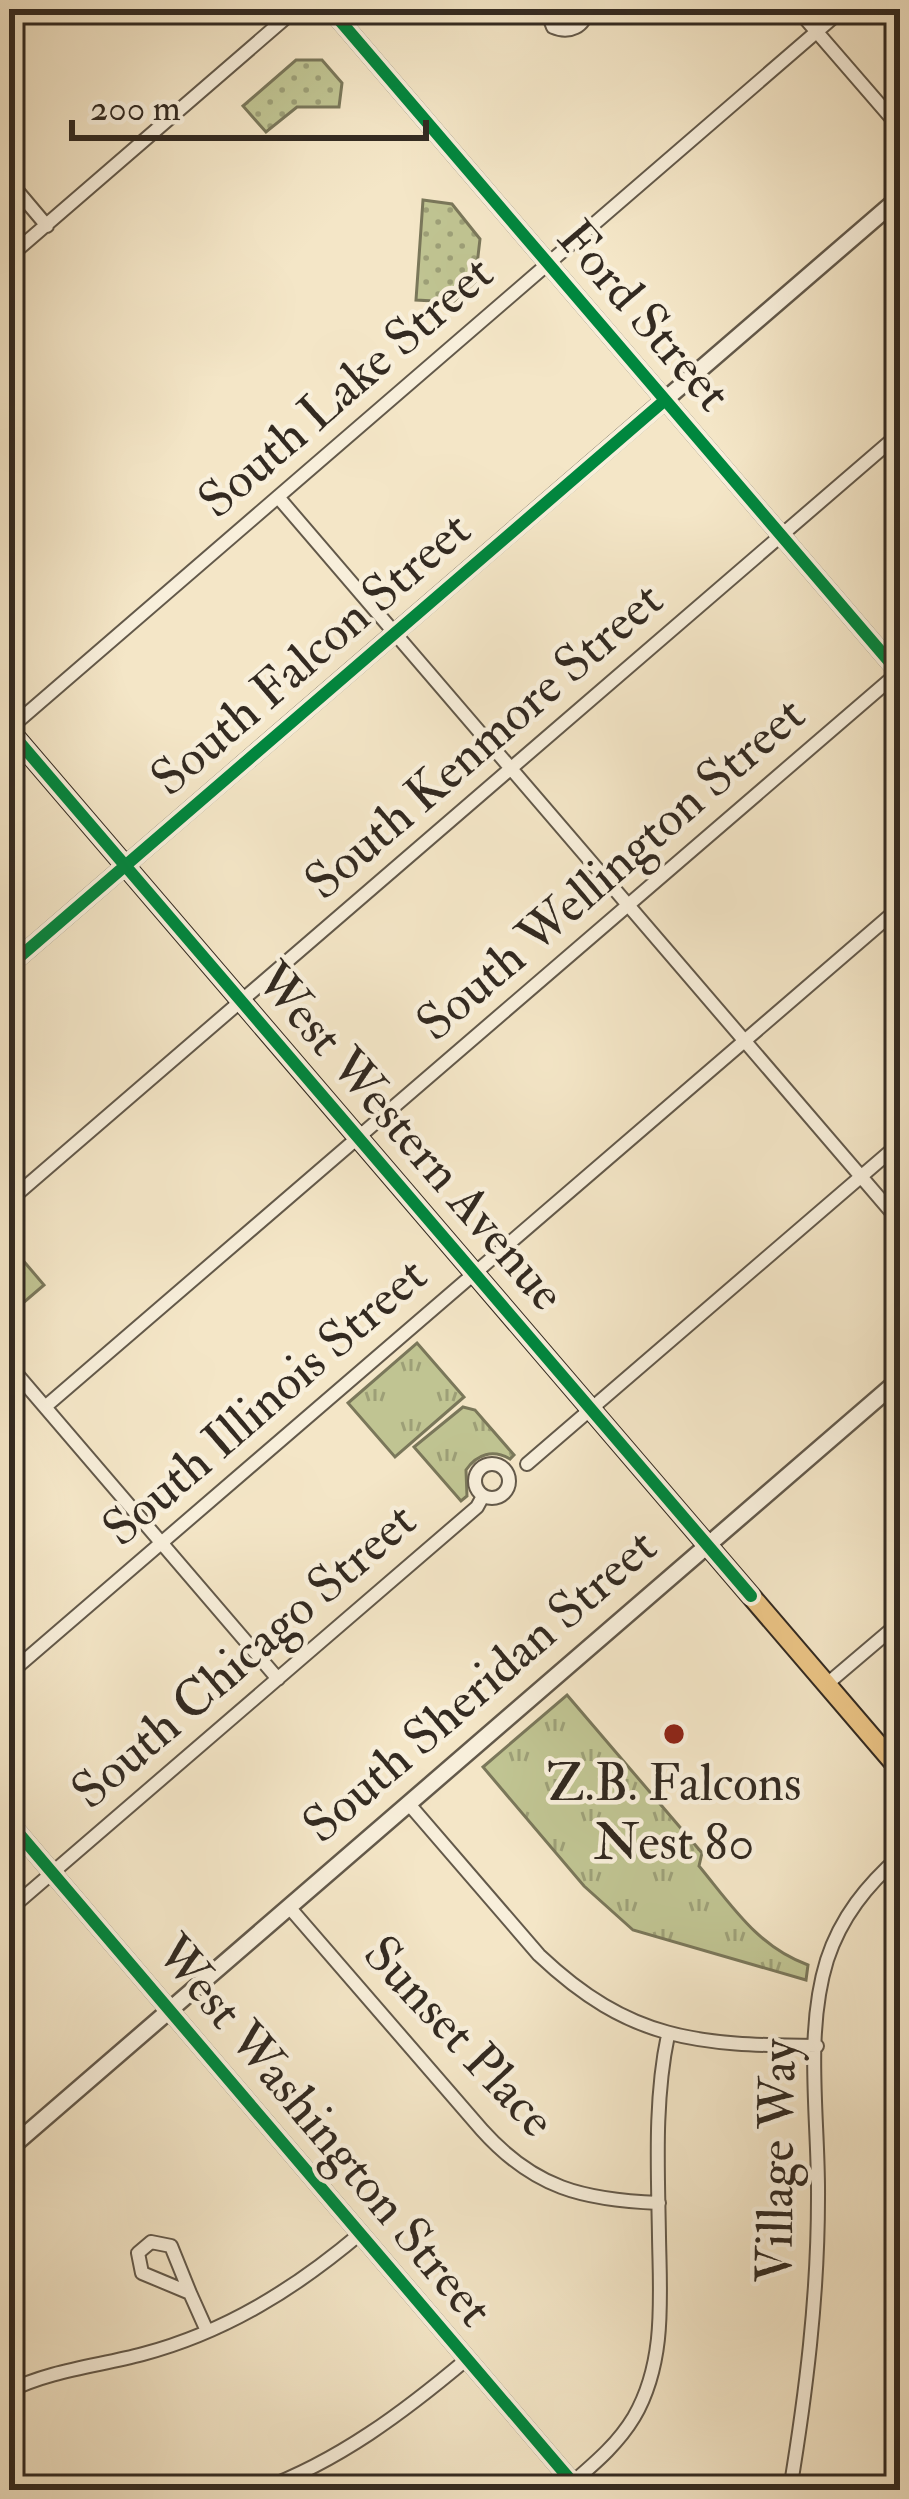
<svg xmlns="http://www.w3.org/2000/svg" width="909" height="2499" font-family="'IM FELL Double Pica',serif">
  <defs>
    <pattern id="grass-tufts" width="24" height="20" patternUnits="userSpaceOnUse" patternTransform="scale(3)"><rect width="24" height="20" fill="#c0c492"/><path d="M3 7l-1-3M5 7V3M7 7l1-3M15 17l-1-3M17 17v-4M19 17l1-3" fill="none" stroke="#9d9f77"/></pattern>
    <pattern id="park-dots" width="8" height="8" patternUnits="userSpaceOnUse" patternTransform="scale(3)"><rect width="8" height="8" fill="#c0c492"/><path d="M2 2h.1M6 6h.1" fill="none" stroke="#9d9f77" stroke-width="1.8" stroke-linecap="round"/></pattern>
  </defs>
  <rect width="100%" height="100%" fill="#f4e6c7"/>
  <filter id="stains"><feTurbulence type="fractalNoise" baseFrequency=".00167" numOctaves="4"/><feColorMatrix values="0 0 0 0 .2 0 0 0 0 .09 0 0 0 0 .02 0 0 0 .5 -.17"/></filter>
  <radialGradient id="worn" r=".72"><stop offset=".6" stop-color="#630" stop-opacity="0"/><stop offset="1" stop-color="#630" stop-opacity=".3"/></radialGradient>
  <!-- grass -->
  <path fill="url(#grass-tufts)" stroke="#7a775a" stroke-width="3" d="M9,1244L44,1285L9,1315Z
    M417,1343L464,1397L395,1457L348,1403Z
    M463,1407L475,1410L514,1455L510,1459C493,1449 477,1454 466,1470L467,1496L461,1501L414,1447Z
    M567,1695L702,1853L699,1866C732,1906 758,1947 808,1965L806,1980L633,1930L584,1886L483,1767Z"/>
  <!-- park -->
  <path fill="url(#park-dots)" stroke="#7a775a" stroke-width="3" d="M296,60H322L342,83L339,107H297L266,132L243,106Z
    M423,200L452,204L480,239L475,282L453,302L416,300Z"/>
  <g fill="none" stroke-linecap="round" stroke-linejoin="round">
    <defs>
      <path id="minor" d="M546,9L553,27C569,34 585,27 587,9
        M797,9L900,128
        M9,181L47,226
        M9,257L296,9
        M278,497L900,1222
        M9,729L843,9
        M9,1201L900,433
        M9,1365L278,1679
        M45,1407L900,671
        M527,1464L900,1143
        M475 1481a17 17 0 1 1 34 0a17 17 0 1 1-34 0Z
        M9,1674L900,907
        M827,1684L900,1622
        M408,1803L539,1955C630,2041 697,2045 817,2046
        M289,1907L482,2130C534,2188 583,2200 659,2203
        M9,1910L477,1507L483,1496
        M151,2242L171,2246L190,2293L142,2273L138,2253Z
        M190,2293L207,2331
        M9,2391C51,2370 98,2366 143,2354C226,2332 296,2288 361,2233
        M260,2490C339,2461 404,2412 467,2359
        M564,2490C590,2467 616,2447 634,2417C666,2362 660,2298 659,2237C658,2170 654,2101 668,2035
        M790,2490C806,2393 818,2297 818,2198C819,2121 804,2034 827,1960C841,1917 867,1885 900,1856"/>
      <path id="tertiary" d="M330,9L900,674
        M9,966L900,197
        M9,1822L579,2490
        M9,2149L900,1379"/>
      <path id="primary" d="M9,730L900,1770"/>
    </defs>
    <!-- minor casing -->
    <use href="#minor" stroke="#63594a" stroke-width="16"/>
    <!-- tertiary casing -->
    <use href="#tertiary" stroke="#63594a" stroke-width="20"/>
    <!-- primary casing -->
    <use href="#primary" stroke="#332a21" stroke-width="22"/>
    <!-- minor -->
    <use href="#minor" stroke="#f8efdb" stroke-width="12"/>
    <!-- tertiary -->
    <use href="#tertiary" stroke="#f8efdb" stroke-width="15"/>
    <!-- primary -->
    <use href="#primary" stroke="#eac384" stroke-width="18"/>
    <defs>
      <path id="cycleway" d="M330,9L900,674
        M9,730L751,1596
        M9,966L664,401
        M9,1822L579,2490"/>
    </defs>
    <!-- cycleway casing -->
    <use href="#cycleway" stroke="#f8efdb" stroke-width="20"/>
    <!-- cycleway -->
    <use href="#cycleway" stroke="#00873e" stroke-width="12"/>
  </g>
  <!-- markers -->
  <circle fill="#8f2418" stroke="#f8efdb" stroke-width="4.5" cx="674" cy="1734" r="12"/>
  <g text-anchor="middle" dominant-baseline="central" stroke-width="9" stroke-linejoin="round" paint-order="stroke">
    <!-- street labels -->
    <g font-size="51" fill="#332a21" stroke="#f8efdb">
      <text transform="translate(644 316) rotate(49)">Ford Street</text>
      <text transform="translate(346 387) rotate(-41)">South Lake Street</text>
      <text transform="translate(311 654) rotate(-41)">South Falcon Street</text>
      <text transform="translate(484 741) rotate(-41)">South Kenmore Street</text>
      <text transform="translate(611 869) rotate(-41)">South Wellington Street</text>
      <text transform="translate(410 1137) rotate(49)">West Western Avenue</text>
      <text transform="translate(265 1402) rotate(-41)">South Illinois Street</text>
      <text transform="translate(244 1656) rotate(-41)">South Chicago Street</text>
      <text transform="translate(480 1686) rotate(-41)">South Sheridan Street</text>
      <text transform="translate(459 2037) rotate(47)">Sunset Place</text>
      <text transform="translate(324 2131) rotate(50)">West Washington Street</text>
      <text transform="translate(777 2161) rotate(-89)">Village Way</text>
    </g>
    <!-- poi labels -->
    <g font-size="51" fill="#332a21" stroke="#f8efdb">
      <text x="674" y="1784">Z.B. Falcons<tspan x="674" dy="59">Nest 80</tspan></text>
    </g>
  </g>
  <!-- margin -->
  <rect width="909" height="2499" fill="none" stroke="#f4e6c7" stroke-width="48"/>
  <rect x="12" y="12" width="885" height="2475" fill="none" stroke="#332a21" stroke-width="6"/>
  <rect x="24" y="24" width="861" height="2451" fill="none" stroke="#332a21" stroke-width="3"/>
  <!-- scale -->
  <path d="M72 120v18h354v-18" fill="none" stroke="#332a21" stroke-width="6"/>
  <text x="90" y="120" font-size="36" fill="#332a21" stroke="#f8efdb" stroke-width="9" paint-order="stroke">200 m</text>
  <rect width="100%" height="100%" filter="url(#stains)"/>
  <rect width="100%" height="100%" fill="url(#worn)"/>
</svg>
